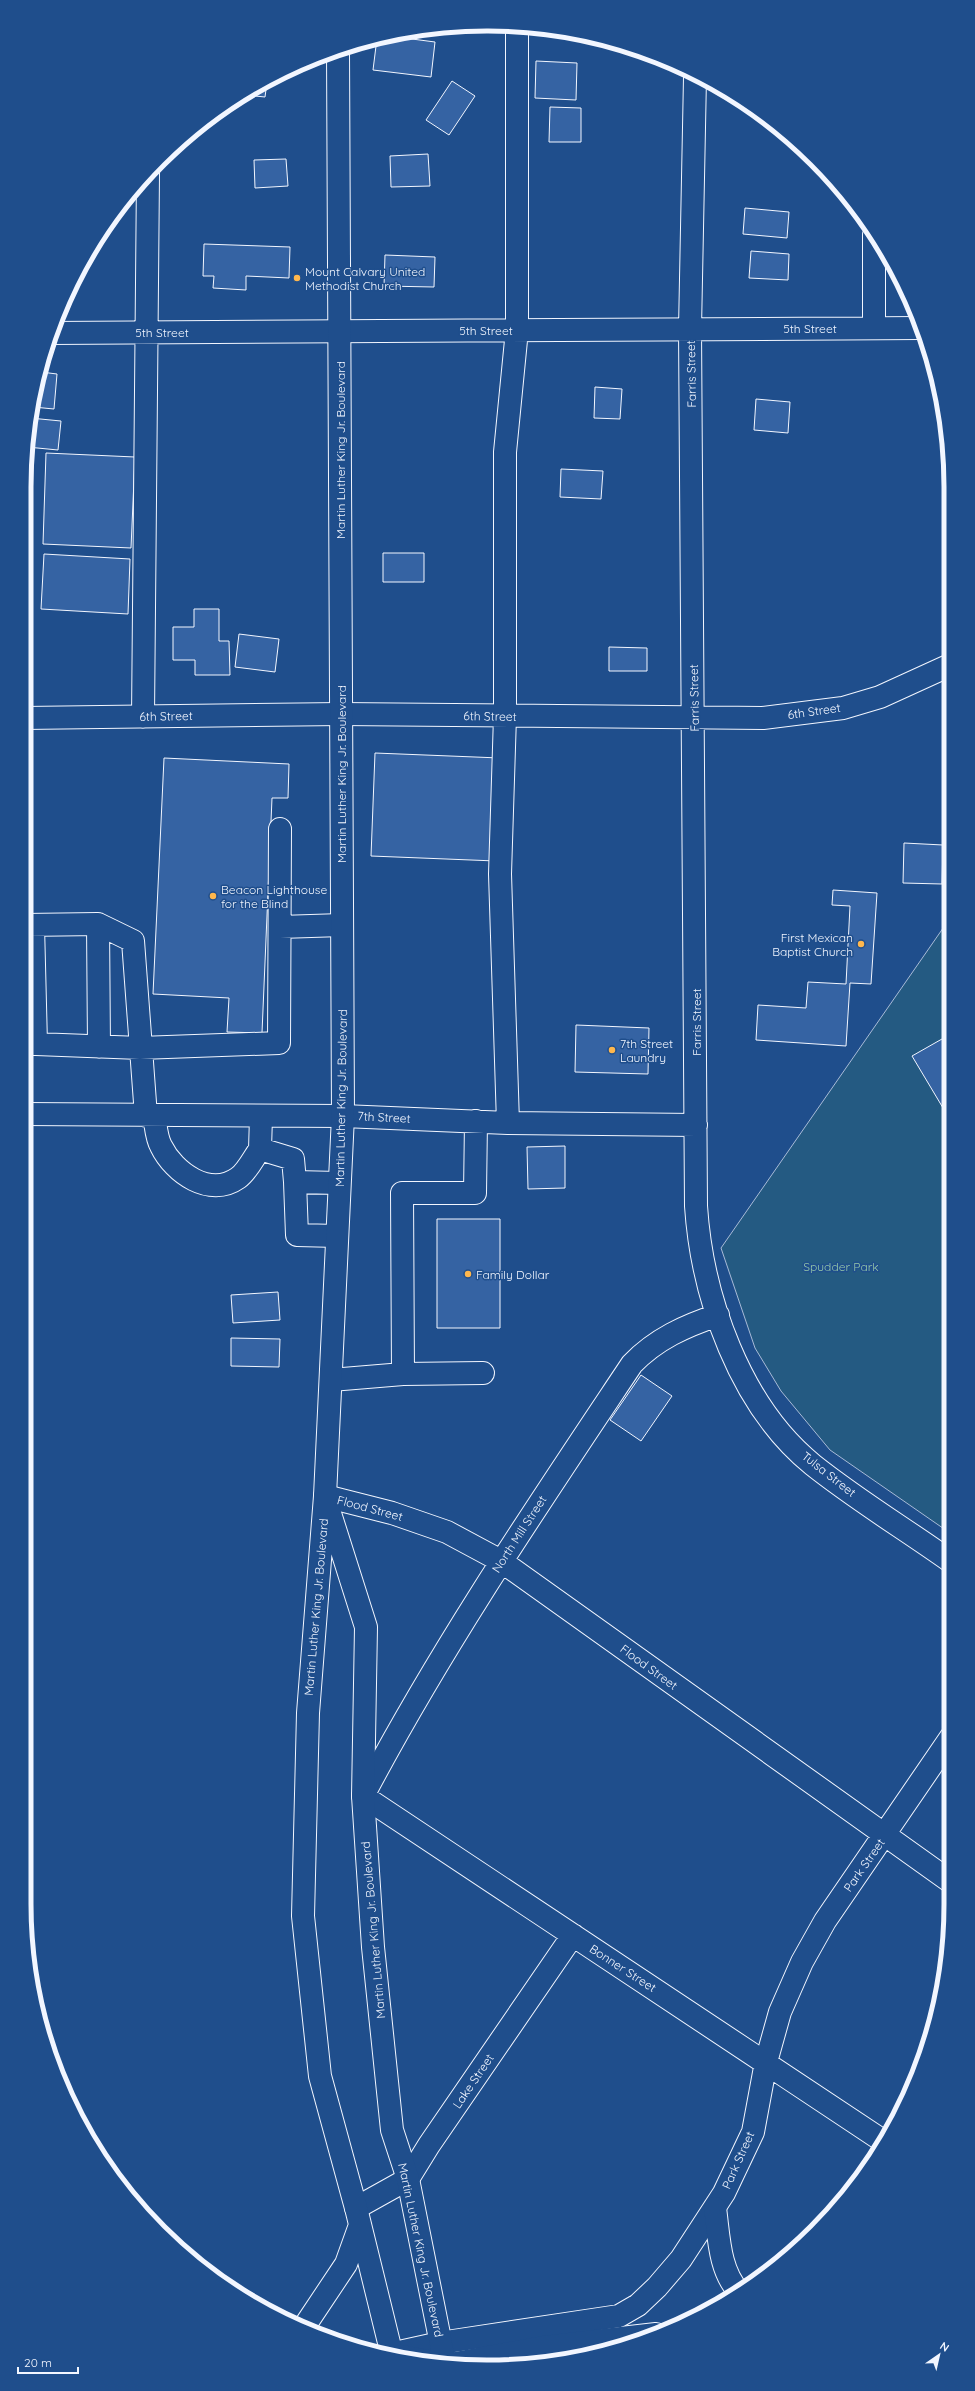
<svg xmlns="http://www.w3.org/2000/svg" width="975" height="2391" font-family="Quicksand,sans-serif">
  <rect width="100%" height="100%" fill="#1f4e8c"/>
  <!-- green -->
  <path fill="#245a82" stroke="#a8bbd7" d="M948,921L950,1533L830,1450L781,1391L755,1348L721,1248Z"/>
  <!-- building -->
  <path fill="#3563a3" stroke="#f2f6ff" d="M389,36L435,42L431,77L373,70L377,38Z
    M536,61L577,63L576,100L535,98Z
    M452,81L475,96L449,135L426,120Z
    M267,82L265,97L245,95Z
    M550,107L581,108V142H549Z
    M428,154L430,186L391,187L390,156Z
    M286,159L288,186L255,188L254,160Z
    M745,208L789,212L787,238L743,234Z
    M204,244L290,247L289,278L246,276V290L213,288L214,276H203Z
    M751,251L789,254L788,280L749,278Z
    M385,255L435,257L434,287L384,286Z
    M41,372L57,374L54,409L33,407Z
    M595,387L622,389L620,419L594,418Z
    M756,399L790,402L788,433L754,430Z
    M30,418L61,421L58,450L27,447Z
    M46,453L135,457L131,548L43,544Z
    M561,469L603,471L601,499L560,497Z
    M383,553H424V582H383Z
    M44,554L130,559L128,614L41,609Z
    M194,609H219V641H229L230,675H195V660H173V627H194Z
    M239,634L279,639L275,672L235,667Z
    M609,647L647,648V671H609Z
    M375,753L500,758L496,861L371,856Z
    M164,758L289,764L288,798H272L262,1033L227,1032L229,998L153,994Z
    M904,843L943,845L942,884L903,883Z
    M833,890L877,893L871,984L850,983L846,1046L756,1040L758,1005L806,1008L808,982L846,984L850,906L832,905Z
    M576,1025L649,1028L648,1074L575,1072Z
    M949,1035V1118L912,1056Z
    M565,1146V1188L528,1189L527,1147Z
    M437,1219H500V1328H437Z
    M278,1292L280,1320L233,1323L231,1295Z
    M231,1338L280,1339L279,1367L231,1366Z
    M641,1375L672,1396L641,1441L610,1420Z"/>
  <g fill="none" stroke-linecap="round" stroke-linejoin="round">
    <defs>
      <path id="minor" d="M695,77L690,329L696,1206C702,1297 740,1406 813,1465C857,1500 905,1529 950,1561
        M874,328V235
        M51,333L920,328
        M143,717L148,174
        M24,718L341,714L763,718L843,708L880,697L948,666
        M98,924L99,1047
        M24,925L98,924L133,941L146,1116
        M280,927L342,925
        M24,1044H36L33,925
        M36,1044L140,1048L279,1043L280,829
        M24,1114L343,1116L508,1123L696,1125
        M154,1116C156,1125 156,1137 161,1146C174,1173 210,1198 238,1178C247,1172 254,1157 260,1149
        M261,1117L260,1149L293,1159L295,1182
        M508,1123L500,874L505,716V452L517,330V27
        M337,1236L297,1235L295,1182L339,1183
        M718,1315C685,1326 656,1339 632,1364C538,1505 442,1646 363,1796L883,2141
        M403,1374L483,1373
        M331,1380L403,1374L402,1193H475L476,1121
        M325,1496L392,1513L447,1532L501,1561L951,1882
        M356,2208L408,2179L429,2145L573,1935
        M390,2354L440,2343L619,2316L638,2305L657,2287L681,2259L724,2193L753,2132L766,2062L780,2012L802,1962L825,1921L951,1737"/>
      <path id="major" d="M338,51L343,1116L325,1496L308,1713L303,1916L320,2076L356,2208L392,2355
        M328,1507L366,1627L363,1796L373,1947L392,2130L408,2179L445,2364
        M715,2208C719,2237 719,2270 739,2292
        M304,2327L346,2264L360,2225
        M391,2354L439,2363
        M450,2364L543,2347L656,2334"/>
    </defs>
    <!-- minor casing -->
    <use href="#minor" stroke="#f2f6ff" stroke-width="24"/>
    <!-- major casing -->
    <use href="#major" stroke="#f2f6ff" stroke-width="24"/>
    <!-- minor -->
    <use href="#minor" stroke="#1f4e8c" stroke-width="22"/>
    <!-- major -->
    <use href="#major" stroke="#1f4e8c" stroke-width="22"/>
  </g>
  <!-- markers -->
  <g fill="#ffb74d" stroke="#1f4e8c" stroke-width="1.5">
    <circle cx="297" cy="278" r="4"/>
    <circle cx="213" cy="896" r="4"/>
    <circle cx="861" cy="944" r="4"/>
    <circle cx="612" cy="1050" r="4"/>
    <circle cx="468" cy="1274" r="4"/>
  </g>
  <g text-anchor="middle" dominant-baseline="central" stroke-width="3" stroke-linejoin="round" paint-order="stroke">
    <!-- poi labels -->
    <g font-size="12" fill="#f2f6ff" stroke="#1f4e8c" text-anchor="start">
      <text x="305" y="271">Mount Calvary United<tspan x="305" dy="14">Methodist Church</tspan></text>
      <text x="221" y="889">Beacon Lighthouse<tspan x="221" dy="14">for the Blind</tspan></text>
      <text x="853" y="937" text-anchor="end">First Mexican<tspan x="853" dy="14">Baptist Church</tspan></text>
      <text x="620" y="1043">7th Street<tspan x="620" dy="14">Laundry</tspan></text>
      <text x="476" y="1274">Family Dollar</text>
    </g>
    <!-- street labels -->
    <g font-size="12" fill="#f2f6ff" stroke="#1f4e8c">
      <text x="810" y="328">5th Street</text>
      <text x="486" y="330">5th Street</text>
      <text x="162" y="332">5th Street</text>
      <text transform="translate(691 374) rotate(-91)">Farris Street</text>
      <text transform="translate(340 450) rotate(-90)">Martin Luther King Jr. Boulevard</text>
      <text transform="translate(694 698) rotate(-91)">Farris Street</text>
      <text transform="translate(814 711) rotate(-8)">6th Street</text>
      <text transform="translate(166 716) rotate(-1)">6th Street</text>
      <text transform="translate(490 716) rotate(1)">6th Street</text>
      <text transform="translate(341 774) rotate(-90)">Martin Luther King Jr. Boulevard</text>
      <text transform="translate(696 1022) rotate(-90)">Farris Street</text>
      <text transform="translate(341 1098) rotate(-89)">Martin Luther King Jr. Boulevard</text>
      <text transform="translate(384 1117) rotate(3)">7th Street</text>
      <text transform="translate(829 1474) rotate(38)">Tulsa Street</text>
      <text transform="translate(370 1508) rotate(15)">Flood Street</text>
      <text transform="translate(519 1534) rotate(-57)">North Mill Street</text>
      <text transform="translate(316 1607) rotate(-85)">Martin Luther King Jr. Boulevard</text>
      <text transform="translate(649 1667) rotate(36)">Flood Street</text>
      <text transform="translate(864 1865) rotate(-55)">Park Street</text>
      <text transform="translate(373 1930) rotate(-95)">Martin Luther King Jr. Boulevard</text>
      <text transform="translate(623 1968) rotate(33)">Bonner Street</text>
      <text transform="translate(473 2081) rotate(-56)">Lake Street</text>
      <text transform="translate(738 2160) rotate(-66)">Park Street</text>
      <text transform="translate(421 2250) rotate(78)">Martin Luther King Jr. Boulevard</text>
    </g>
    <!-- park labels -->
    <g font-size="12" fill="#97c8a6" stroke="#1f4e8c">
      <text x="841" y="1266">Spudder Park</text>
    </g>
  </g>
  <!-- crop -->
  <path d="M0 0H975V2391H0ZM487 31H488A456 456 0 0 1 944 487V1904A456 456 0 0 1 488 2360H487A456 456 0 0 1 31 1904V487A456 456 0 0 1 487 31Z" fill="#1f4e8c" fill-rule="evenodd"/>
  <path fill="none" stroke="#f2f6ff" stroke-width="5" d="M487 31H488A456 456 0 0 1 944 487V1904A456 456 0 0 1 488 2360H487A456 456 0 0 1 31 1904V487A456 456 0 0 1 487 31Z"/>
  <!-- north arrow -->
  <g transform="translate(939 2355) rotate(34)" stroke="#1f4e8c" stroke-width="3" paint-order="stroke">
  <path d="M0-3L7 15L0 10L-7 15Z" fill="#f2f6ff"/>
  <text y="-6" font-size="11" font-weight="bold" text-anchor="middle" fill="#f2f6ff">N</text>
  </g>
  <!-- scale -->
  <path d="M18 2367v6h60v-6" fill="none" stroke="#f2f6ff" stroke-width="2"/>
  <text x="24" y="2367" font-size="12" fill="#f2f6ff" stroke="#1f4e8c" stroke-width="3" paint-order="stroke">20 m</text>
</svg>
